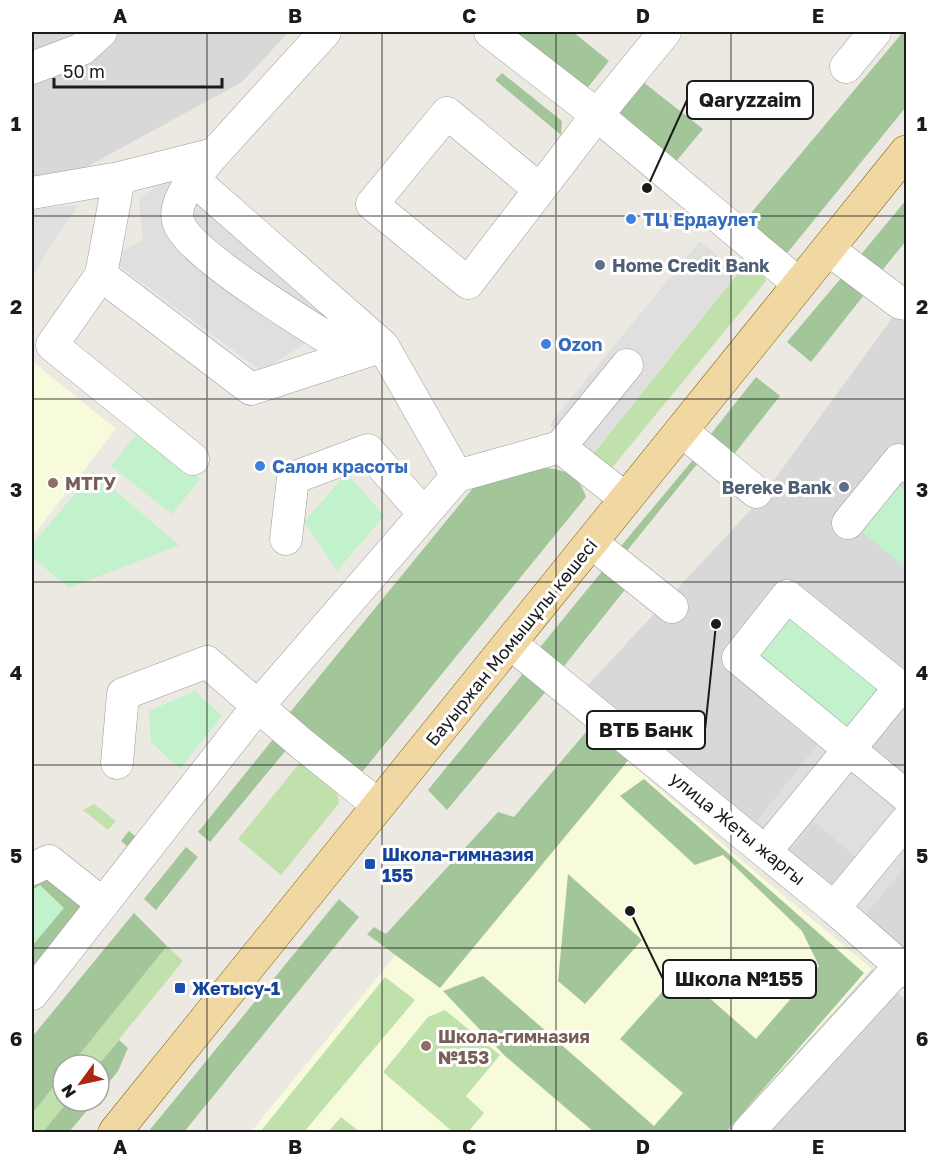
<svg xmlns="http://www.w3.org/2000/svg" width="938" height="1164" font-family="'Golos Text',sans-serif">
  <rect width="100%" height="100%" fill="#ebe9e1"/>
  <!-- residential -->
  <path fill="#d9d8d8" d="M32,32H289L242,82L57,183L32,187Z
    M906,299V954L587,686L758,502Z
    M872,969L906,1000V1132H725Z"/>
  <!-- education -->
  <path fill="#f7fbdb" d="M32,361L116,429L32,537Z
    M598,735L748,866L872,969L725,1132H251L407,941Z"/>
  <!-- grass -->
  <path fill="#c0e1ab" d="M750,258L760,266L766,281L610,470L590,458Z
    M303,759C317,771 339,784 339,803L281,875L238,839Z
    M94,804L116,821L108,830L83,810Z
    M167,946L183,961L98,1065H71Z
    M385,977L415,1000L304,1132H260Z
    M445,1010L500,1055L466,1096L484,1113L468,1132H453L383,1072L428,1017Z
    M63,1075V1101H68L43,1132H32V1114Z
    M341,1117L360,1132H328Z"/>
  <!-- forest -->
  <path fill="#a2c69a" d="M513,32H573L609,61L585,91Z
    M903,32H906V107L788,252H778L741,225Z
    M502,73L562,121L561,135L495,80Z
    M638,78L703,129L674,164L610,111Z
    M906,200V241L875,279L854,263Z
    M842,277L864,295L811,362L787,342Z
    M756,377L780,396L731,458L707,439Z
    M697,455L702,458L622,557L616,552Z
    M541,467C564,470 578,473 586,497L358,777L287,716L478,482Z
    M608,564L631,582L561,670L537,651Z
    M525,671L548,689L447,810L428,790Z
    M592,725L631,757L440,988L367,934L374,927L386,934L498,812L514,817Z
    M274,738L287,749L210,842L198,832Z
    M644,779L864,973L726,1132H594L505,1056L443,991L483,976L654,1126L683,1093L620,1039L680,972L756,1039L819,966L802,931L723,855L695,865L620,796Z
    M129,831L141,841L99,895V882L127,846L121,841Z
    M186,847L198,857L156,910L144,899Z
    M44,872L90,907L32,978V878Z
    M568,874L642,940L585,1004L558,981Z
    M339,899L359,917L184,1132H148Z
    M134,913L167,946L71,1065H63V1075L32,1114V1037Z
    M119,1040L128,1048L118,1071L99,1095L98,1065Z
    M68,1101H95L69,1132H43Z"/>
  <!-- park -->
  <path fill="#c1f2cb" d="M141,428L200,479L172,514L111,466Z
    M93,472L179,545L69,588L32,557V545Z
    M347,473L384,516L337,571L304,522Z
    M899,485L906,491V568L862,532Z
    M793,607L885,682L847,730L755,655Z
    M195,691L222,716L180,769L151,742L149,711Z
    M40,885L64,908L32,946V890Z"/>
  <!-- parking -->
  <path fill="#dfdfdf" d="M168,178L197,184L342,321L261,371L109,258L143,240L139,199Z
    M79,205L50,246L32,278V209Z
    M700,241L738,272L590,458L549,425Z
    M834,723L906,782V866L864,917L848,904L874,872L813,821L792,848L757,821Z"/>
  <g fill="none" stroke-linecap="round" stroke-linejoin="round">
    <defs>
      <path id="minor" d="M490,32L597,115L799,284
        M846,67L875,32
        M32,68L82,49L101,32
        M193,179C185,190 174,207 178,221C187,255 321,333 355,355
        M539,189L447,113L372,204L468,283L597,115L665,32
        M32,193L119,178L214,154L325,32
        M828,249L900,303L906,304
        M101,275L119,178
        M681,430L756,492
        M193,459L52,345L101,275L251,389L383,346
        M457,476L560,447
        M626,499L560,447L627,365
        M848,523L899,460L906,466
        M286,539L293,478L368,450L424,514
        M592,543L672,607
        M510,643L834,908L906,971
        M906,692L787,596L738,658L906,796
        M117,763L123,694L207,662L302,744L378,805
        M766,851L900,687
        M32,869L49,861L103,904
        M834,908L906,821
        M32,994L258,706L457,476L383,346L193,179L214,154
        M748,1132L900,966"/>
      <path id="major" d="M115,1132L906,152"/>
    </defs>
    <!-- minor casing -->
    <use href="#minor" stroke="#9c9c9c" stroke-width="33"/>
    <!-- major casing -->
    <use href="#major" stroke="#82690f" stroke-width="34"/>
    <!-- minor -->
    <use href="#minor" stroke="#fff" stroke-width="32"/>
    <!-- major -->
    <use href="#major" stroke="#f1d7a1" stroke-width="33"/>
  </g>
  <!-- grid -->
  <path fill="none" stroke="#1b1b1b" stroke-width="1.5" stroke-opacity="0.55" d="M207,32V1132M382,32V1132M556,32V1132M731,32V1132M32,216H906M32,399H906M32,582H906M32,765H906M32,948H906"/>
  <!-- markers -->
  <g fill="#3f7fe0" stroke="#fff" stroke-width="2">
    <circle cx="631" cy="219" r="6"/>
    <circle cx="546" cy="344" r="6"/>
    <circle cx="260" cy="466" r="6"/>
  </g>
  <g fill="#5c6f8a" stroke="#fff" stroke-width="2">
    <circle cx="600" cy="265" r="6"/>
    <circle cx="844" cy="487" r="6"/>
  </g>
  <g fill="#8d6e63" stroke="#fff" stroke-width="2">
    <circle cx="53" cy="483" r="6"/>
    <circle cx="426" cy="1046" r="6"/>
  </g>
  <g fill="#1a4fb4" stroke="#fff" stroke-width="2">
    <rect x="364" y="858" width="12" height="12" rx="3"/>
    <rect x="174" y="982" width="12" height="12" rx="3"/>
  </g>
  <g text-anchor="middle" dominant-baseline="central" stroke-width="6" stroke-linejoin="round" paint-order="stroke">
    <!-- shop labels -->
    <g font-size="18" font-weight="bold" fill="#366cbe" stroke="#fff" text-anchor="start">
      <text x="643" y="219">ТЦ Ердаулет</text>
      <text x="558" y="344">Ozon</text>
      <text x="272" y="466">Салон красоты</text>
    </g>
    <!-- service labels -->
    <g font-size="18" font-weight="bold" fill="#4e5e75" stroke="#fff" text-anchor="start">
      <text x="612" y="265">Home Credit Bank</text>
      <text x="832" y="487" text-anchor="end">Bereke Bank</text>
    </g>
    <!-- education labels -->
    <g font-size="18" font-weight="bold" fill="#785e54" stroke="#fff" text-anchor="start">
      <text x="65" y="483">МТГУ</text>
      <text x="438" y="1036">Школа-гимназия<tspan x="438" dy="21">№153</tspan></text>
    </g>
    <!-- street labels -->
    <g font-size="18" fill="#1b1b1b" stroke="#fff">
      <text transform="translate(511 642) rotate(-51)">Бауыржан Момышұлы көшесі</text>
      <text transform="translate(738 828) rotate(39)">улица Жеты жаргы</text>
    </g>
    <!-- transit labels -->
    <g font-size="18" font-weight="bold" fill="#164399" stroke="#fff" text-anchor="start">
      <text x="382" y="854">Школа-гимназия<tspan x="382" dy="21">155</tspan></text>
      <text x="192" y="988">Жетысу-1</text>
    </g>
  </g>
  <!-- callouts -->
  <path fill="none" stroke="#1b1b1b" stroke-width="2" d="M647 188L687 100M716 624L705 730M630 911L663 979"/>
  <g fill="#1b1b1b" stroke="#fff" stroke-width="2">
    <circle cx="647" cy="188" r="6"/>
    <circle cx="716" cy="624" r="6"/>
    <circle cx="630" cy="911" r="6"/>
  </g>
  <g fill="#fff" stroke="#1b1b1b" stroke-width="2">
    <rect x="687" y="81" width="126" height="38" rx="6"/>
    <rect x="587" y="711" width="118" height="38" rx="6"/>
    <rect x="663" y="960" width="153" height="38" rx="6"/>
  </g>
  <g font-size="20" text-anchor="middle" font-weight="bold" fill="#1b1b1b">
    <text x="750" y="107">Qaryzzaim</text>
    <text x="646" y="737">ВТБ Банк</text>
    <text x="739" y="986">Школа №155</text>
  </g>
  <!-- border -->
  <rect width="938" height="1164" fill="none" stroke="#ffffff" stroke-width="66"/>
  <!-- north arrow -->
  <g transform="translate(81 1083) rotate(237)"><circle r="28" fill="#ffffff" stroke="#a4a4a4" stroke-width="1.5"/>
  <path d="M0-4.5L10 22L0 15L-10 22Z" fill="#b02615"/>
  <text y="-9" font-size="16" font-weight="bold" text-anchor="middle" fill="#1b1b1b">N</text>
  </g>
  <!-- scale -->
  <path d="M54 78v9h168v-9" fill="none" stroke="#1b1b1b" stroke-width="3"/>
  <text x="63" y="78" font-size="18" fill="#1b1b1b" stroke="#ffffff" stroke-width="4.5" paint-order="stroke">50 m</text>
  <rect x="33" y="33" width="872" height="1098" fill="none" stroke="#1b1b1b" stroke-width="2"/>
  <g font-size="20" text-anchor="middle" font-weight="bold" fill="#1b1b1b">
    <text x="120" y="23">A</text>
    <text x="295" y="23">B</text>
    <text x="469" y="23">C</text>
    <text x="643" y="23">D</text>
    <text x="818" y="23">E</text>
    <text x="16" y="131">1</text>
    <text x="922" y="131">1</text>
    <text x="16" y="314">2</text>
    <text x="922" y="314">2</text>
    <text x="16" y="497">3</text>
    <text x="922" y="497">3</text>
    <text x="16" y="680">4</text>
    <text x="922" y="680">4</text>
    <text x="16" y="863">5</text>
    <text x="922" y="863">5</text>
    <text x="16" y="1046">6</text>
    <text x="922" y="1046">6</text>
    <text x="120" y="1154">A</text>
    <text x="295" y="1154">B</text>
    <text x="469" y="1154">C</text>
    <text x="643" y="1154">D</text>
    <text x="818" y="1154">E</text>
  </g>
</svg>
